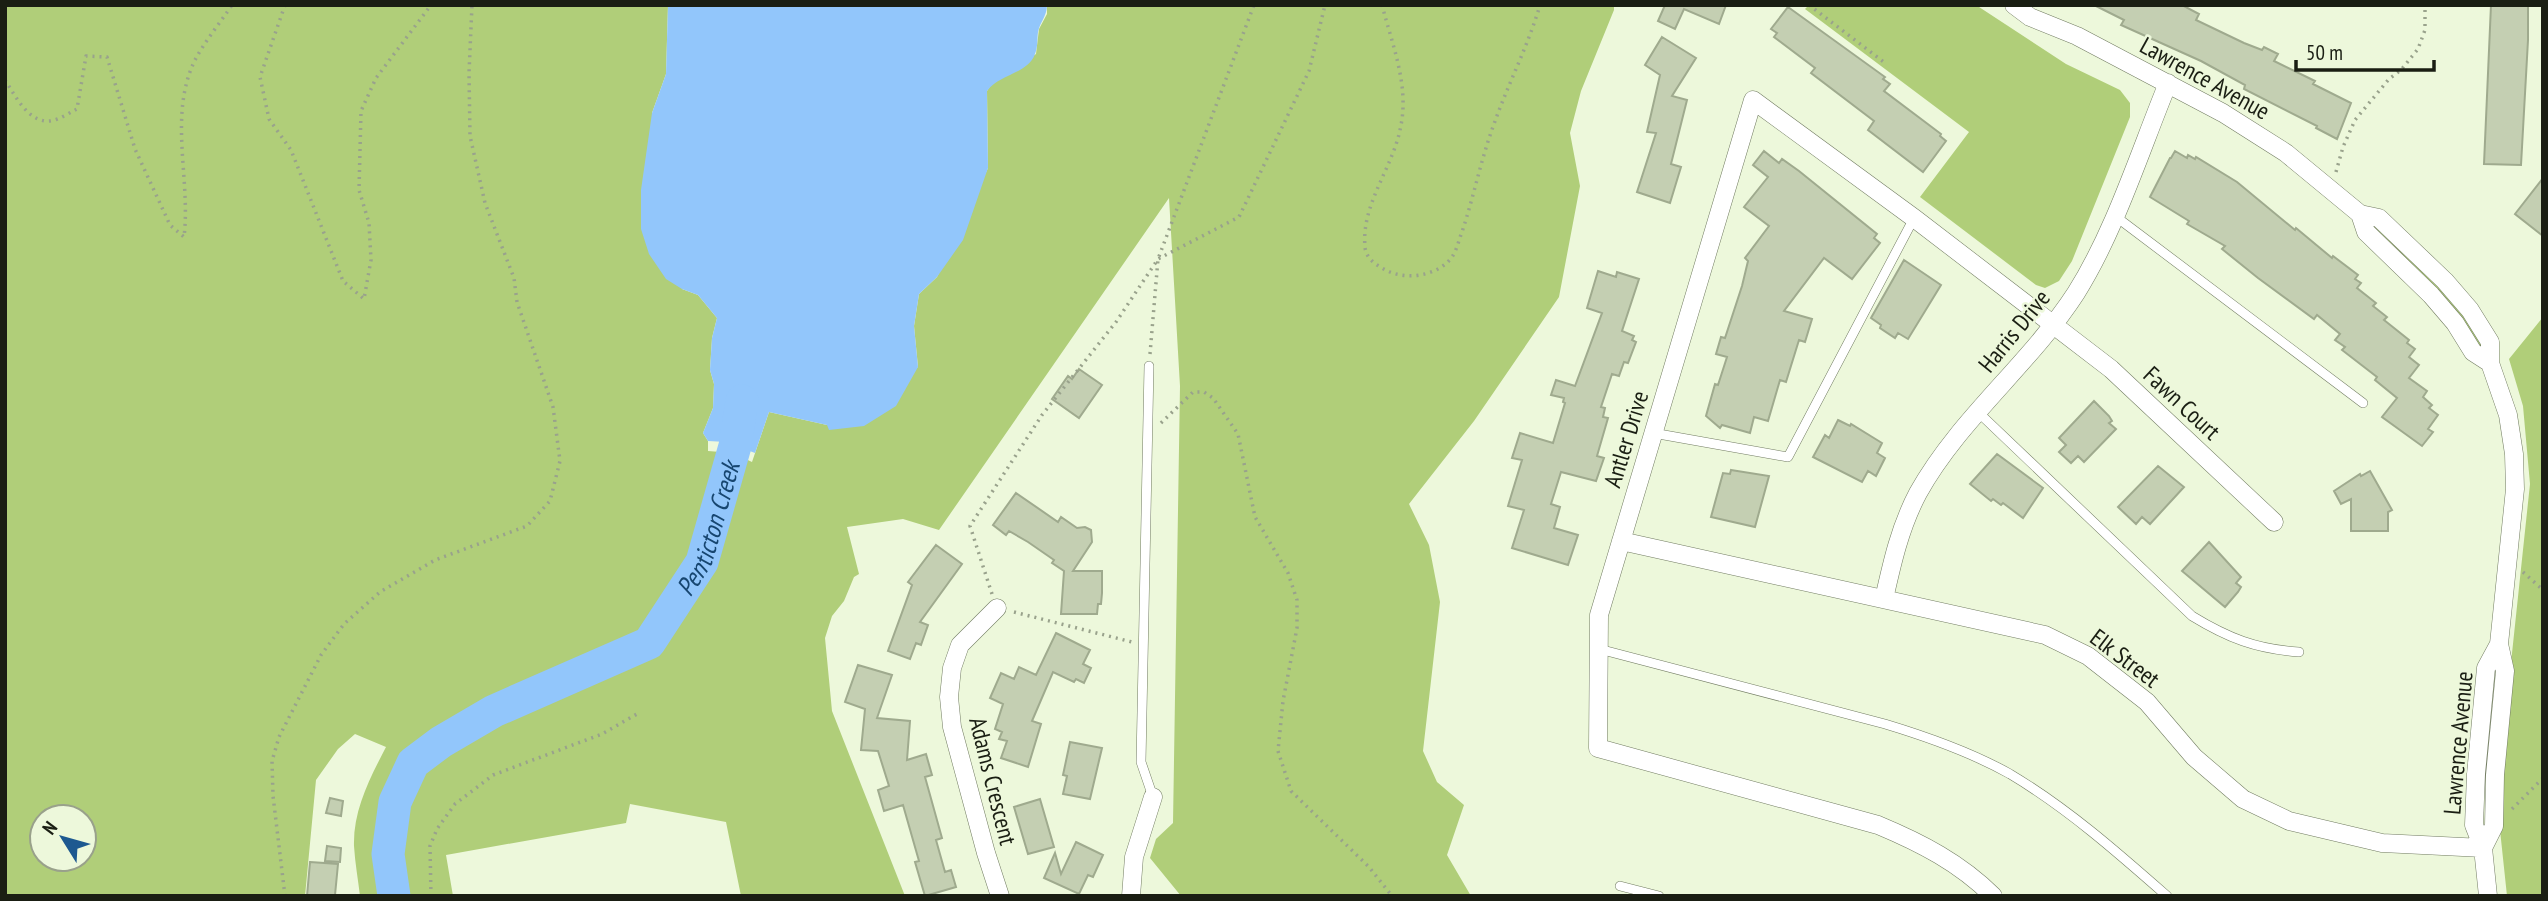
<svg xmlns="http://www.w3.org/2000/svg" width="2548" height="901" font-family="'PT Sans Narrow',sans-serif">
  <rect width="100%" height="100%" fill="#edf8db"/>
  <!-- green -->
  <path fill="#b0ce79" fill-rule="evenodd" d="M5,5H668L666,74L652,113L682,289L698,295L717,318L712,338L710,370L714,384L713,408L703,433L708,441V451L733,453L752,462L769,412L827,425L918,367L914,326L919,294L937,277L988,168L987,91L992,83L1036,54L1039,29L1047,14V5H1614V10L1581,91L1570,133L1580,186L1559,297L1474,421L1409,504L1429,545L1440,602L1423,751L1437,782L1464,805L1447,855L1471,896H1181L1150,858L1156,839L1173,823L1180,386L1169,198L939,530L903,519L847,527L859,574L854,577L844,601L832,616L825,638L832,711L905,896H741L726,822L630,804L626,823L446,855L453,896H360C358,879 355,863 354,846C353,810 370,778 386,747L355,734L338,749L316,780L305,896H5ZM42,817H84V859H42Z
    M1809,5H1976L2066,64L2120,90L2130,103V117L2072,261L2059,281L2045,288L2036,285L1920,197L1969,132L1805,9Z
    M2373,223L2446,291L2484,344L2480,348L2371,228Z
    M2543,317V896H2507L2500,830L2503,738L2530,484L2523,406L2509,359Z"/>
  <!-- water -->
  <path fill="#92c6fb" d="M668,5H1047C1047,16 1040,22 1038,32C1037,39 1038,47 1035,54C1028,74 999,74 987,91L988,168L963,240L937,277L919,294L914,326L918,367L896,406L864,426L829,430L827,425L769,412L755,453L726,442L708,441L703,433L713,408L714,384L710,370L712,338L717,318L698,295L682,289L666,279L649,254L641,229V190L652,113L666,74Z"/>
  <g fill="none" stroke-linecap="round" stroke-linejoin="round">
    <!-- river -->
    <path stroke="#92c6fb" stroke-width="33" id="s1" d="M394,896L388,854L395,802L413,763L441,742L494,711L649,643L702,562L735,446L742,401"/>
  </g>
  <!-- building -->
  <path fill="#c4cfb2" stroke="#9faa8e" stroke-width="2" d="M1665,5H1726L1719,24L1684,9L1675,29L1658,21Z
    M2094,5H2182L2199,14L2196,20L2244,43L2262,50L2264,47L2278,54L2274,61L2315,81L2313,84L2351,103L2337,139L2316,128L2317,126L2244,89L2245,85L2201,61L2121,25L2124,20Z
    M2491,5H2528V40L2521,165L2484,164Z
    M1788,7L1885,77L1883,79L1890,84L1884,91L1941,134L1940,136L1946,141L1923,172L1868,130L1874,121L1811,73L1815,68L1774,37L1777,33L1771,29Z
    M1662,37L1696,58L1672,96L1687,100L1671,164L1681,167L1670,203L1637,192L1656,133L1647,132L1660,75L1645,65Z
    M1764,151L1779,163L1782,159L1799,171L1877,234L1874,238L1880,243L1852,279L1824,258L1784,311L1812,319L1805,342L1799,340L1786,382L1780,380L1768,421L1754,417L1750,433L1722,425L1720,428L1706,416L1715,384L1718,385L1727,357L1716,354L1721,337L1725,338L1742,286L1748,261L1745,258L1769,226L1744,207L1768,177L1753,165Z
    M2175,151L2187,158L2188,155L2195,159L2196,157L2237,182L2295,230L2296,228L2332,258L2333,256L2358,275L2355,279L2361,283L2357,288L2376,303L2373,306L2387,317L2384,320L2409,340L2407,343L2415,349L2409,357L2419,365L2409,378L2427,391L2423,397L2432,405L2429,408L2438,415L2428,429L2433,432L2422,446L2382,417L2397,398L2375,380L2377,377L2342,350L2345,347L2335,340L2340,334L2317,315L2314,319L2258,278L2222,249L2225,246L2187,224L2189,221L2150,197L2170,158H2171Z
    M2543,178V236L2515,214Z
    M1904,260L1941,285L1908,339L1898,333L1895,338L1880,328L1881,325L1871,318Z
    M1598,271L1616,277L1617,272L1639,279L1622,331L1634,336L1632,340L1636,342L1628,363L1624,362L1619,376L1612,374L1601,407L1605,408L1603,417L1608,418L1597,456L1604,458L1596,481L1561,472L1551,504L1560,507L1554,528L1578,535L1568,565L1512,548L1524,510L1508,506L1522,460L1512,458L1520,433L1553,443L1565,403L1563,402L1564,398L1551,395L1556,380L1575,386L1602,313L1587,308Z
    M1079,369L1102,385L1079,418L1052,399L1068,376L1072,379Z
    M2094,401L2109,416L2112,421L2109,423L2116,429L2084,462L2078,456L2071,463L2059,452L2066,445L2059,438Z
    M1838,420L1850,426L1851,424L1882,443L1877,453L1885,458L1876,476L1868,471L1862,482L1813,457L1825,435L1829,438Z
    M1997,454L2043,488L2023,518L2003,503L2001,505L1993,499L1991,501L1970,484Z
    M2158,466L2184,487L2150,524L2142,517L2136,524L2118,507Z
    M1731,470L1769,476L1755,527L1711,517L1723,473L1730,474Z
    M2370,471L2392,510L2388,512V531H2351V499L2341,504L2334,491L2360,474L2361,476Z
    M1016,493L1058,522L1061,517L1077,528L1085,527L1091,530L1092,542L1073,571H1102V593L1101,604H1098L1097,614H1061L1064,571L1052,563L1054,560L1028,542L1009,531L1006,535L993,525Z
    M2209,542L2241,577L2236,583L2241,587L2238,592L2225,607L2182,571Z
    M936,545L962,564L920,622L928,625L921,645L916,643L910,659L888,651L912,585L908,582Z
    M1056,633L1090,650L1083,664L1091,668L1084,683L1076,679L1074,682L1053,672L1032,721L1041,724L1028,767L1001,758L1007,741L999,739L1002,732L995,729L1003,704L990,698L1001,673L1014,679L1019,667L1036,675Z
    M858,665L892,675L877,718L910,721L907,760L926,754L932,775L925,777L942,838L936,840L945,872L951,870L956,887L925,896L915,862L919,861L903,805L884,811L878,790L889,786L878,751L861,750L865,709L845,702Z
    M1070,742L1102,748L1090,799L1063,794L1067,776L1063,775Z
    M330,798L343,801L341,816L326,813Z
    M1040,799L1054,847L1028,854L1014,807Z
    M1076,842L1103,855L1093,877L1088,875L1079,894L1044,878L1055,853L1061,874Z
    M327,846L341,848L340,862L325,861Z
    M310,862L338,864L335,895L307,896Z"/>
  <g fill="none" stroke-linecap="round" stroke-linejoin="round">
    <defs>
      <path id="service" d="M2115,216L2363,403
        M1149,366L1141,762L1153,797
        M1979,413L2192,616C2228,638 2256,649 2299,652
        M1653,433L1788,457L1914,218
        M1599,649L1885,724C1928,737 1971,752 2010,774C2067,808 2117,852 2167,896
        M1620,886L1659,896"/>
      <path id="minor" d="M2014,5L2030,17L2077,36L2223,113L2286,153L2360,214L2379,218L2445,281L2470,310L2490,342V363L2508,415L2514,454L2515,489L2499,644L2505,671L2495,775L2494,826L2483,848
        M2360,214L2366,232L2431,295L2455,323L2473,352L2490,363
        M1621,541L2045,635L2088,656L2147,702L2194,757L2243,799L2289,821L2382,843L2483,848
        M1884,599C1892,563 1900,527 1918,493C1959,419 2030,364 2076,293C2115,231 2140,151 2168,83
        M997,608L960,645L952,668L949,697L952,727L986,853L1000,896
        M1131,896L1134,857L1153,797
        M1993,896C1960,863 1921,843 1878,825L1598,748L1599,615L1753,100L1914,218L2111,369L2274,522
        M2488,896L2483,848L2474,825L2476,774L2486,668L2499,644"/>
    </defs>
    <!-- service casing -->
    <use href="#service" stroke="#727c62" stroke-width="10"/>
    <!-- minor casing -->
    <use href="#minor" stroke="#727c62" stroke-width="19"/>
    <!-- path -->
    <path stroke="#99a28c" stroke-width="3.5" stroke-dasharray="2 5" stroke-linecap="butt" d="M285,5L260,77L269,119L291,150L343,281L364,299L371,260L369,223L359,190L361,111L376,78L431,5
      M1382,5C1392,44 1409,85 1401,125C1394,167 1361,203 1365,247C1366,260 1379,267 1390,272C1410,280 1439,275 1452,257C1457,250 1459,239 1462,232C1474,196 1481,159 1494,124C1508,84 1528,46 1540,5
      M1809,5L1885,63
      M5,80C15,95 28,123 50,121C59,120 69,113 77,109L86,56L107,57L135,149L170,225L184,237C191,179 168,115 195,60C205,41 220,23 232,5
      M2336,172L2343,147L2355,120L2389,79L2401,70L2418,49L2425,30V5
      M1150,354L1158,259L1254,5
      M1161,423L1193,392H1204L1213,398L1238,434L1255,517L1288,573L1297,600V628L1283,701L1278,751L1291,791L1369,867L1392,896
      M2523,572L2543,590
      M992,594L970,526L1042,415L1116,322L1158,259L1239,217L1309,71L1325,5
      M1014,612L1132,642
      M2512,809L2543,778
      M285,896L273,796L272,761L279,737L321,655L344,624L380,592L435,560L527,526L550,501L560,461L553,407L517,302L514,278L485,203L470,136L469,73L472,5
      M431,896L430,846L437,829L455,804L493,775L602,734L637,714"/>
    <!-- service -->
    <use href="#service" stroke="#fff" stroke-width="9"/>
    <!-- minor -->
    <use href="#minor" stroke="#fff" stroke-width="18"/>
  </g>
  <g text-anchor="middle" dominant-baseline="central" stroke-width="5" stroke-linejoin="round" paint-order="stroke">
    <!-- street labels -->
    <g font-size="24" fill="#1a1e13" stroke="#edf8db">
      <text transform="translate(2205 78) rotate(29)">Lawrence Avenue</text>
      <text transform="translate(2014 331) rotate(-51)">Harris Drive</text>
      <text transform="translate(2182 403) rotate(43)">Fawn Court</text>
      <text transform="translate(1626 439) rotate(-73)">Antler Drive</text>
      <text transform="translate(2125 658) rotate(37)">Elk Street</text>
      <text transform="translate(2458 743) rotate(-85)">Lawrence Avenue</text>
      <text transform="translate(993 781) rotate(76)">Adams Crescent</text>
    </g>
    <!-- water labels -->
    <g font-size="26" font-style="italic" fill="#174670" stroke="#edf8db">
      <text stroke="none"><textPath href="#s1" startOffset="534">Penticton Creek</textPath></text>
    </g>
  </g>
  <!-- border -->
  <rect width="2548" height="901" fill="none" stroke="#1a1e13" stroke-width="14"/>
  <!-- north arrow -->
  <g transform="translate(63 838) rotate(307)"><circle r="33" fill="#edf8db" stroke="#99a18b" stroke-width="2"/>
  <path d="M0-5L12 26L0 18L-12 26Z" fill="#1d5990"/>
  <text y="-10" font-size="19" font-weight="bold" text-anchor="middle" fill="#1a1e13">N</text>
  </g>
  <!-- scale -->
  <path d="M2296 60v10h138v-10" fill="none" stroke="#1a1e13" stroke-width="3.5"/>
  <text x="2306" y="60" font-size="21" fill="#1a1e13" stroke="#edf8db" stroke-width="5" paint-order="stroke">50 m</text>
</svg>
